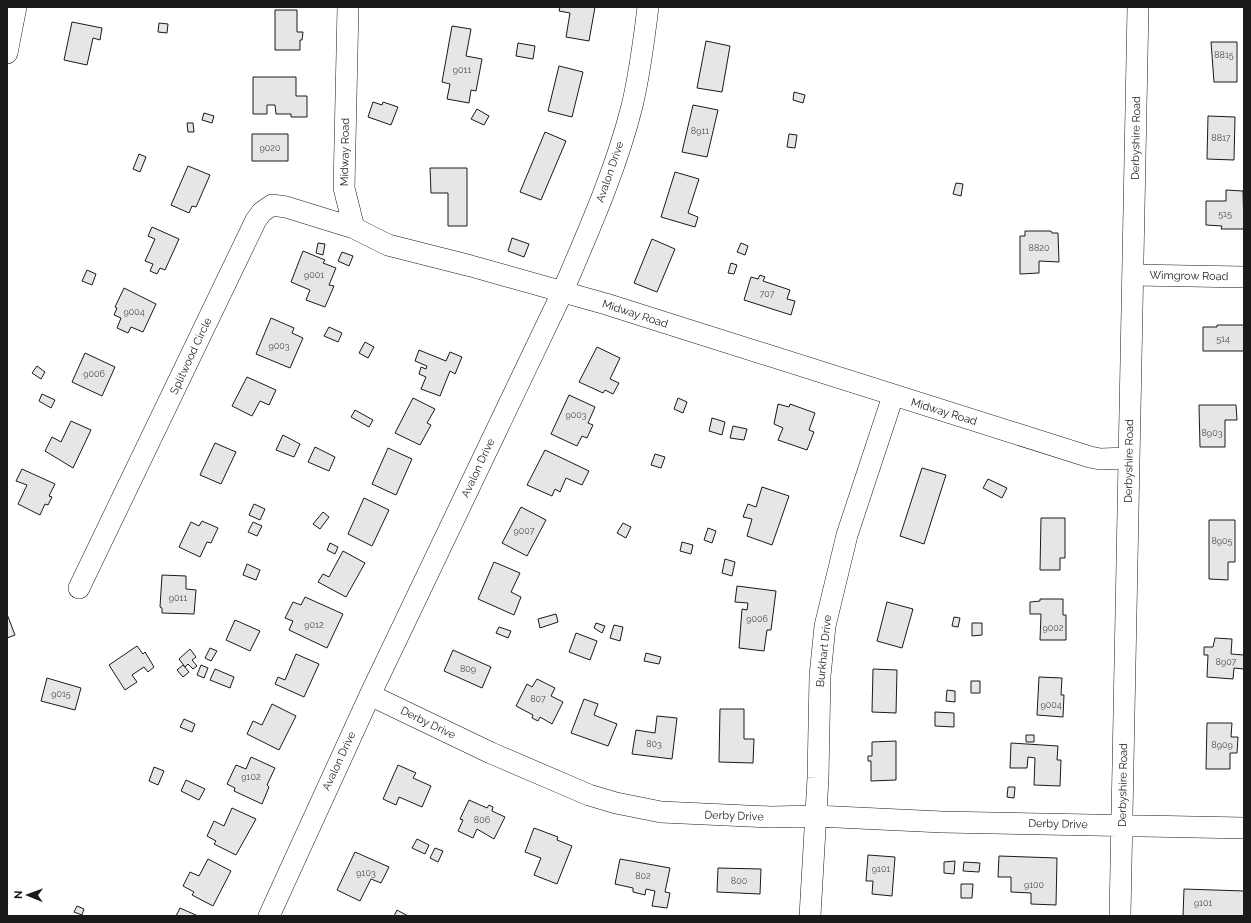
<svg xmlns="http://www.w3.org/2000/svg" width="1251" height="923" font-family="Raleway,sans-serif">
  <rect width="100%" height="100%" fill="#fff"/>
  <!-- building -->
  <path fill="#e6e6e6" stroke="#1a1a1a" d="M560,7H595L589,41L566,37L570,13L559,11Z
    M275,10H297V32H303L302,40H300V50H275Z
    M72,22L102,28L100,40L93,38L87,65L64,60Z
    M159,23L168,24L167,33L158,32Z
    M452,26L471,29L466,56L482,59L476,91L471,90L469,103L447,99L450,84L442,82Z
    M706,41L730,46L722,92L697,88Z
    M1211,42H1237V82H1214Z
    M518,43L535,46L533,59L516,56Z
    M559,66L583,72L572,117L548,111Z
    M253,77H296V96H307V117H291V114H276L275,105H267V114H253Z
    M794,92L805,95L803,103L793,100Z
    M373,102L382,105L383,102L398,107L391,125L368,117Z
    M693,105L718,110L707,157L682,152Z
    M477,109L489,116L484,125L471,119Z
    M204,113L214,116L212,123L202,120Z
    M1208,116L1235,117L1234,160L1207,159Z
    M187,123H193L194,132H188Z
    M545,132L566,141L541,200L520,192Z
    M252,134H288V161H252Z
    M789,134L797,135L795,148L787,147Z
    M139,154L146,157L140,172L133,169Z
    M188,166L210,175L196,207L192,206L189,213L171,205Z
    M430,168H467V226H448V193H431Z
    M675,172L699,179L688,213L698,217L695,227L661,217Z
    M956,183L963,184L961,196L953,194Z
    M1226,190L1243,191L1244,229H1221L1222,226L1206,225V201H1226Z
    M152,227L179,239L165,270L160,268L157,274L150,271L153,264L145,261L155,239L148,236Z
    M1025,231H1051L1052,233H1058L1059,262L1039,261V273L1020,274V236H1025Z
    M512,238L529,244L524,257L508,251Z
    M652,239L675,249L657,292L634,283Z
    M318,243L325,244L323,255L316,253Z
    M741,243L748,246L745,255L737,252Z
    M303,251L325,260L323,263L336,268L329,285L334,286L325,307L306,300L310,290L291,282Z
    M342,252L353,256L349,266L338,261Z
    M731,263L737,265L734,274L728,273Z
    M87,270L96,274L92,285L82,281Z
    M760,275L765,277L763,281L790,290L787,299L795,301L791,315L744,300L751,277L758,279Z
    M124,288L156,304L143,332L131,327L128,333L117,328L121,318L114,315L117,308L115,307Z
    M271,318L294,328L292,333L303,338L290,368L256,354Z
    M1217,325H1244V351H1203V327H1217Z
    M329,327L342,333L338,342L324,336Z
    M365,342L374,347L368,358L359,353Z
    M597,347L620,358L610,379L619,383L613,394L605,390L603,393L579,382Z
    M419,350L446,361L450,352L462,357L455,374L450,371L440,396L421,389L426,377L419,374L421,367L426,369L427,366L415,361Z
    M85,353L115,367L102,396L72,382Z
    M37,366L45,372L41,379L32,373Z
    M247,377L276,390L269,405L260,401L252,416L232,406Z
    M42,394L55,400L51,408L39,401Z
    M569,395L595,407L588,423L593,425L587,438L582,436L577,446L551,434Z
    M413,398L435,409L427,423L431,425L420,445L395,433Z
    M678,398L687,402L683,413L674,409Z
    M778,404L789,407L790,404L815,413L809,430L814,432L807,450L778,440L783,428L774,424Z
    M1199,405H1236L1237,420H1225V447H1200Z
    M355,410L373,420L369,427L351,417Z
    M712,418L725,422L722,435L709,431Z
    M71,421L91,430L73,468L45,451L52,437L61,442Z
    M733,426L747,429L744,440L730,438Z
    M283,435L300,444L294,457L276,450Z
    M215,443L236,452L221,484L200,475Z
    M315,447L335,457L329,471L308,462Z
    M388,448L412,459L396,495L372,484Z
    M545,450L589,471L582,485L566,478L560,492L555,489L552,496L527,485Z
    M655,454L665,457L661,468L651,465Z
    M922,468L946,475L924,544L900,536Z
    M22,469L55,484L49,496L52,497L48,505L45,504L40,515L18,504L27,485L16,481Z
    M988,479L1007,488L1002,498L983,488Z
    M762,487L789,496L772,545L747,536L752,519L743,517L748,504L756,507Z
    M364,498L389,510L372,546L348,534Z
    M254,504L265,509L260,520L249,515Z
    M521,507L546,520L527,556L502,543Z
    M323,512L329,517L320,529L313,524Z
    M1041,518H1065V558H1060V570H1040Z
    M1209,520H1235V562H1228V580L1209,579Z
    M202,521L218,528L211,543L207,542L200,557L179,547L191,522L199,526Z
    M253,522L262,526L257,536L248,532Z
    M623,523L631,527L626,538L617,533Z
    M708,528L716,531L712,543L704,540Z
    M682,542L693,545L691,554L680,551Z
    M330,543L338,547L335,554L327,550Z
    M343,551L365,563L346,597L318,582L323,574L329,577Z
    M725,559L735,562L732,576L722,573Z
    M494,562L520,573L511,592L521,597L514,615L478,599Z
    M247,564L260,570L256,580L243,575Z
    M162,575L186,576V589L196,590L194,614L162,613V608L160,607Z
    M737,586L776,591L771,630H767L764,651L739,648L742,609L747,610L748,603L735,602Z
    M305,597L343,614L327,648L289,630L293,621L285,618L293,602L301,605Z
    M1040,599H1063V615H1066V640H1040L1041,614H1030V602L1040,601Z
    M887,602L913,609L902,648L877,641Z
    M7,614L15,635L7,638Z
    M556,614L558,622L540,628L538,619Z
    M954,617L960,618L958,627L952,626Z
    M235,620L260,631L250,651L226,640Z
    M596,623L605,626L602,633L594,628Z
    M972,623H982V635L972,636Z
    M614,625L623,627L620,641L610,638Z
    M499,627L511,631L508,638L496,633Z
    M576,633L597,641L590,660L569,652Z
    M1215,638L1232,639L1231,654L1244,655V669L1234,668L1233,679L1207,677L1208,655H1204V647H1213Z
    M137,646L143,654L145,652L154,667L148,672L144,667L132,675L137,682L125,690L109,665Z
    M210,648L217,651L211,661L205,658Z
    M190,649L196,657L192,660L197,666L193,669L188,664L185,667L179,659Z
    M453,650L491,667L482,688L444,671Z
    M646,653L661,657L659,664L644,661Z
    M296,654L319,664L304,697L275,684L278,677L285,680Z
    M183,665L189,672L183,677L177,670Z
    M201,665L208,668L204,678L197,675Z
    M215,669L234,677L230,688L210,680Z
    M873,669L897,670L896,713L872,712Z
    M1039,677L1062,678L1061,695H1064L1063,717L1037,715Z
    M47,678L81,688L75,710L41,701Z
    M537,679L555,688L551,696L563,702L552,724L540,717L538,721L532,718L533,715L516,706L527,684L532,687Z
    M971,681H980V693H971Z
    M947,690L955,691V702L946,701Z
    M584,699L598,704L594,715L617,724L608,746L571,733Z
    M272,704L296,716L279,750L247,734L253,721L262,725Z
    M720,709H744V739H754L753,763L719,762Z
    M935,712L954,713V727L935,726Z
    M657,716L677,718L672,759L632,754L636,730L655,733Z
    M184,719L195,724L192,732L180,727Z
    M1207,723H1232L1231,737H1238L1237,753H1230V769H1206Z
    M1026,735H1034V742H1026Z
    M896,741V780L871,781V761H868V756H872V742Z
    M1011,743L1058,746L1057,760H1061L1060,786L1034,785L1035,758L1028,757L1027,768H1010Z
    M251,757L275,768L267,785L269,787L262,804L234,791L235,788L227,784L236,765L246,769Z
    M398,765L416,773L413,778L431,786L422,807L399,797L396,805L383,799Z
    M154,767L164,771L158,785L149,781Z
    M186,780L205,789L199,800L181,791Z
    M1008,787H1015L1014,798L1007,797Z
    M469,800L487,808L489,805L493,807L492,811L505,817L494,839L477,829L473,838L458,831L463,820L460,819Z
    M232,808L256,819L236,855L214,844L216,841L207,836L214,821L224,826Z
    M534,828L558,837L557,840L572,846L557,884L534,875L541,858L525,852Z
    M417,839L429,845L425,854L412,848Z
    M435,848L443,851L438,862L430,858Z
    M355,852L389,867L381,883L371,879L360,901L337,890Z
    M868,855L895,857L892,896L872,894L873,881H866Z
    M999,856L1057,858L1056,905L1031,904V893L1011,892V877H998Z
    M208,859L231,871L213,906L192,895L194,892L183,886L190,872L199,876Z
    M620,859L670,868L665,892L670,893L667,908L652,906L655,891L646,889L645,895L633,892V888L615,884Z
    M955,861L954,874L944,873V862Z
    M964,862L980,863L979,872L963,871Z
    M718,868L761,869L760,894L717,892Z
    M961,884H973L972,898H961Z
    M1184,889L1244,891V916H1183Z
    M77,906L84,909L82,915L74,912Z
    M180,908L198,916H176Z
    M397,910L408,916H394Z"/>
  <g fill="none" stroke-linecap="round" stroke-linejoin="round">
    <defs>
      <path id="minor" d="M348,7L344,188L354,228
        M7,53L16,7
        M1134,275L1244,277
        M79,588L256,220L262,212L272,205L286,207L354,228L388,245L471,266L606,304L1090,457L1100,459L1129,458
        M370,695L491,753L589,795L616,803L661,812L771,817L816,816L942,822L1244,828
        M269,916L370,695L562,293C588,232 616,170 632,106C640,73 644,40 648,7
        M810,916L818,778L820,676L825,626L847,535L893,396
        M1120,916L1138,7"/>
    </defs>
    <!-- minor casing -->
    <use href="#minor" stroke="#1a1a1a" stroke-width="22"/>
    <!-- minor -->
    <use href="#minor" stroke="#fff" stroke-width="21"/>
  </g>
  <g text-anchor="middle" dominant-baseline="central" stroke-width="3" stroke-linejoin="round" paint-order="stroke">
    <!-- number labels -->
    <g font-size="9" fill="#4d4d4d">
      <text x="1224" y="55">8815</text>
      <text x="462" y="70">9011</text>
      <text x="700" y="131">8911</text>
      <text x="1221" y="138">8817</text>
      <text x="270" y="148">9020</text>
      <text x="1225" y="214">515</text>
      <text x="1039" y="248">8820</text>
      <text x="314" y="275">9001</text>
      <text x="767" y="294">707</text>
      <text x="134" y="312">9004</text>
      <text x="1223" y="339">514</text>
      <text x="279" y="346">9003</text>
      <text x="94" y="374">9006</text>
      <text x="576" y="415">9003</text>
      <text x="1212" y="433">8903</text>
      <text x="524" y="531">9007</text>
      <text x="1222" y="541">8905</text>
      <text x="178" y="598">9011</text>
      <text x="757" y="619">9006</text>
      <text x="314" y="625">9012</text>
      <text x="1053" y="628">9002</text>
      <text x="1226" y="662">8907</text>
      <text x="468" y="669">809</text>
      <text x="61" y="694">9015</text>
      <text x="538" y="699">807</text>
      <text x="1051" y="705">9004</text>
      <text x="654" y="744">803</text>
      <text x="1222" y="745">8909</text>
      <text x="251" y="777">9102</text>
      <text x="482" y="820">806</text>
      <text x="881" y="869">9101</text>
      <text x="366" y="873">9103</text>
      <text x="643" y="876">802</text>
      <text x="739" y="881">800</text>
      <text x="1034" y="885">9100</text>
      <text x="1203" y="903">9101</text>
    </g>
    <!-- street labels -->
    <g font-size="11" fill="#1a1a1a" stroke="#fff">
      <text transform="translate(1136 138) rotate(-89)">Derbyshire Road</text>
      <text transform="translate(345 152) rotate(-89)">Midway Road</text>
      <text transform="translate(610 172) rotate(-71)">Avalon Drive</text>
      <text transform="translate(1189 276) rotate(1)">Wimgrow Road</text>
      <text transform="translate(635 314) rotate(18)">Midway Road</text>
      <text transform="translate(191 356) rotate(-65)">Splitwood Circle</text>
      <text transform="translate(944 412) rotate(17)">Midway Road</text>
      <text transform="translate(1129 461) rotate(-89)">Derbyshire Road</text>
      <text transform="translate(478 468) rotate(-65)">Avalon Drive</text>
      <text transform="translate(824 651) rotate(-84)">Burkhart Drive</text>
      <text transform="translate(428 723) rotate(26)">Derby Drive</text>
      <text transform="translate(339 761) rotate(-65)">Avalon Drive</text>
      <text transform="translate(1123 785) rotate(-89)">Derbyshire Road</text>
      <text transform="translate(734 816) rotate(2)">Derby Drive</text>
      <text transform="translate(1058 824) rotate(1)">Derby Drive</text>
    </g>
  </g>
  <!-- border -->
  <rect width="1251" height="923" fill="none" stroke="#1a1a1a" stroke-width="16"/>
  <!-- north arrow -->
  <g transform="translate(28 895) rotate(271)" stroke="#ffffff" stroke-width="3" paint-order="stroke">
  <path d="M0-3L7 15L0 10L-7 15Z" fill="#1a1a1a"/>
  <text y="-6" font-size="11" font-weight="bold" text-anchor="middle" fill="#1a1a1a">N</text>
  </g>
</svg>
